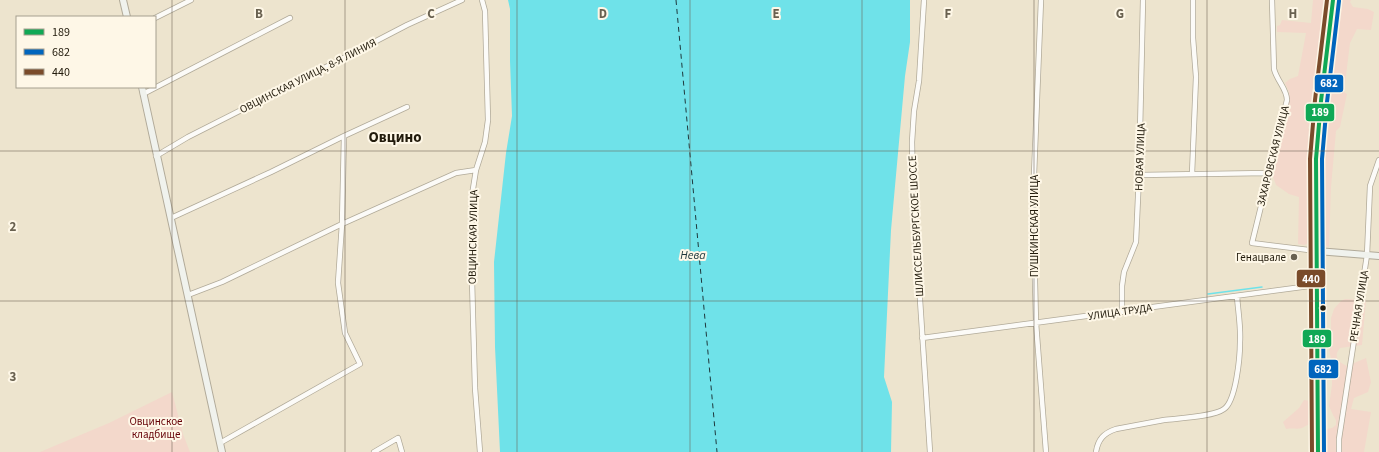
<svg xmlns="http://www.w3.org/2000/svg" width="1379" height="452" font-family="'Source Sans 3',sans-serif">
  <rect width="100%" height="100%" fill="#ede4ce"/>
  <!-- green -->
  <path fill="#f3d8cb" d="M1313,0H1328L1312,119L1308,128L1312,133L1309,243L1304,245L1298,244L1299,197L1289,194L1276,185L1272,174L1289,99V92L1285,83L1290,79L1298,76L1306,33L1277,32V26L1280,25L1282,20L1311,23Z
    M1341,0H1351L1350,2L1353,7L1368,9L1374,12L1371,30L1357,29L1350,43L1344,92L1347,94L1340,127L1336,131L1331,187L1329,247L1325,246L1322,241L1324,135Z
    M1345,299L1366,300L1362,345L1340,348C1333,356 1338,362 1347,366L1366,358L1371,382L1368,392L1354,398L1351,409L1371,412L1364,452H1324L1326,429L1332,428L1336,425V420L1333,415L1329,406L1332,385V364L1329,349L1331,339V318L1334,309L1341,301Z
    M172,392L183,434L190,452H40L109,423Z
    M1304,400L1311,401L1310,423C1298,432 1298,427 1286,429L1283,422L1299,408Z"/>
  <!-- water -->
  <path fill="#6fe2e9" d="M508,0H910V42L905,76L891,230L884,377L892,402L891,452H500L495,347L494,262L506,153L512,116L510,61V9Z"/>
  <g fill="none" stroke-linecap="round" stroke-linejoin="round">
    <!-- stream -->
    <path stroke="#6fe2e9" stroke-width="1.5" d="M1208,294L1262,287"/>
    <!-- ferry -->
    <path stroke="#1e383c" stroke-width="1" stroke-dasharray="5 4" stroke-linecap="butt" d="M676,0L717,452"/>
    <defs>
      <path id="minor" d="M924,0L919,81L914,111L912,142L913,193L930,452
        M1041,0L1033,200L1036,323L1046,452
        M1272,0L1274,69C1277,81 1287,89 1287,100L1252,243L1317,251
        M155,18L191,0
        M143,94L290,18
        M156,156L188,137L332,64L407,25L462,0
        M1192,174L1196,77L1193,38V0
        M1139,175L1268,173
        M171,218L271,172L344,136L407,107
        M188,295L222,282L342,224L456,173L476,170
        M1122,312V286L1124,272L1136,242L1139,175L1143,0
        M922,338L1317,285
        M220,443L360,364L345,333L338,283L342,224L344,136
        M374,452L398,438L402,452
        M480,452L475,388L471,244L472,195L476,170L485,142L488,120L485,11L482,0
        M1096,452C1098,439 1104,433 1116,429C1132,426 1148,423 1164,420C1179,418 1213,417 1224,409C1236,401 1240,357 1240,342C1241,327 1238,311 1237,296
        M1339,452V439L1367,255L1370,186L1379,160"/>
      <path id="secondary" d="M123,0L127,17
        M142,87L222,452
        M1317,251L1379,256"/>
      <path id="primary" d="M1318,452L1316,159L1321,101L1333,0"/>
    </defs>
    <!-- minor casing -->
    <use href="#minor" stroke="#b1aa99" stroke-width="6"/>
    <!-- secondary casing -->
    <use href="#secondary" stroke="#b1aa99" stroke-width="8"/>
    <!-- primary casing -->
    <use href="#primary" stroke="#c8c3b8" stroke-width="8"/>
    <!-- minor -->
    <use href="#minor" stroke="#fcfbf8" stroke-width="4.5"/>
    <!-- secondary -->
    <use href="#secondary" stroke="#f0f2ed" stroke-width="6"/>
    <!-- primary -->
    <use href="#primary" stroke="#e5e8e2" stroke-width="7"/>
    <defs>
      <path id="bus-1" d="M1318,452L1316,159L1321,101L1333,0"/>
      <path id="bus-2" d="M1324,452L1322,159L1327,102L1339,1"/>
      <path id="bus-3" d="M1312,452L1310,159L1315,100L1327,0"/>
    </defs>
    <!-- bus-1 casing -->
    <use href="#bus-1" stroke="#fef7e7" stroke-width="7"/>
    <!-- bus-2 casing -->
    <use href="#bus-2" stroke="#fef7e7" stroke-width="7"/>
    <!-- bus-3 casing -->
    <use href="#bus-3" stroke="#fef7e7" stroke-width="7"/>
    <!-- bus-1 -->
    <use href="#bus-1" stroke="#10a855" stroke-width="4"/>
    <!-- bus-2 -->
    <use href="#bus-2" stroke="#0065bd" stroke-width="4"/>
    <!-- bus-3 -->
    <use href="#bus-3" stroke="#7a4b2a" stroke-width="4"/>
  </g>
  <!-- grid -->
  <path fill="none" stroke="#696150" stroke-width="1" stroke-opacity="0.55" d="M172,0V452M345,0V452M517,0V452M690,0V452M862,0V452M1034,0V452M1207,0V452M0,151H1379M0,301H1379"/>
  <!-- markers -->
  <circle fill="#696150" stroke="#fef7e7" stroke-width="1.5" cx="1294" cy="257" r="4"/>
  <circle fill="#221b0c" stroke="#fef7e7" stroke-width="1.5" cx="1323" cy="308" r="3.5"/>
  <g text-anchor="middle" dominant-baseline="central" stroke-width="4" stroke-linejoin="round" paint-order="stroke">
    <!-- street labels -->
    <g font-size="11" fill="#221b0c" stroke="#fef7e7">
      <text transform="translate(308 76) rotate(-27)">ОВЦИНСКАЯ УЛИЦА, 8-Я ЛИНИЯ</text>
      <text transform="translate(1273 156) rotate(-76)">ЗАХАРОВСКАЯ УЛИЦА</text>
      <text transform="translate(1140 157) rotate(-88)">НОВАЯ УЛИЦА</text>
      <text transform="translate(916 226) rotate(-93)">ШЛИССЕЛЬБУРГСКОЕ ШОССЕ</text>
      <text transform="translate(1034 226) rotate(-90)">ПУШКИНСКАЯ УЛИЦА</text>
      <text transform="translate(473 237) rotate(-89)">ОВЦИНСКАЯ УЛИЦА</text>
      <text transform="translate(1359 306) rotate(-81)">РЕЧНАЯ УЛИЦА</text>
      <text transform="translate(1120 312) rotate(-8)">УЛИЦА ТРУДА</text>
    </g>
    <!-- poi labels -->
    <g font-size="11" fill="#221b0c" stroke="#fef7e7" text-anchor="end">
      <text x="1286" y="257">Генацвале</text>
    </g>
    <!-- park labels -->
    <g font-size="11" fill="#670308" stroke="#fef7e7">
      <text x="156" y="421">Овцинское<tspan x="156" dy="13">кладбище</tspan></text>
    </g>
    <!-- water labels -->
    <g font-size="12" font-style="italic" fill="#1e383c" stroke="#fef7e7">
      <text x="693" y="255">Нева</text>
    </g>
    <!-- district labels -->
    <g font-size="15" font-weight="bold" fill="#221b0c" stroke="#fef7e7">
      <text x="395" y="137">Овцино</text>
    </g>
  </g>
  <g font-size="13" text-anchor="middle" font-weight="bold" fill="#696150" stroke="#fef7e7" stroke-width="4" stroke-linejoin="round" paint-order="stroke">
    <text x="259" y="18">B</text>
    <text x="431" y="18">C</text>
    <text x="603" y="18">D</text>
    <text x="776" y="18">E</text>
    <text x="948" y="18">F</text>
    <text x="1120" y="18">G</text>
    <text x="1293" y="18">H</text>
    <text x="13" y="231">2</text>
    <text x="13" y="381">3</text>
  </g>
  <g stroke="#fef7e7" stroke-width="1.5">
    <rect x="1314" y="74" width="30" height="19" rx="4" fill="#0065bd"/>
    <rect x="1305" y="103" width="30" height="19" rx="4" fill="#10a855"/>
    <rect x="1296" y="269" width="30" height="19" rx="4" fill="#7a4b2a"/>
    <rect x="1302" y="329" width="30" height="19" rx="4" fill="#10a855"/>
    <rect x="1308" y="359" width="31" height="20" rx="4" fill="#0065bd"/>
  </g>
  <g font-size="11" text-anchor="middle" font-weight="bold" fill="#fff">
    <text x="1329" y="87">682</text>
    <text x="1320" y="116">189</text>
    <text x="1311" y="283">440</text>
    <text x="1317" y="343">189</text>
    <text x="1323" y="373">682</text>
  </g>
  <!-- legend -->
  <rect x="16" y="16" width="140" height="72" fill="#fef7e7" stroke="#a69f8f"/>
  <rect x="24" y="29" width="20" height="6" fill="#10a855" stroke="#a69f8f"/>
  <text x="52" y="36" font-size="12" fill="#221b0c">189</text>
  <rect x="24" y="49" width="20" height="6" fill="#0065bd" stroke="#a69f8f"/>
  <text x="52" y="56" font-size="12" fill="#221b0c">682</text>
  <rect x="24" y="69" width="20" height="6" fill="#7a4b2a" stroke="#a69f8f"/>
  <text x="52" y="76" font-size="12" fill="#221b0c">440</text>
</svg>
